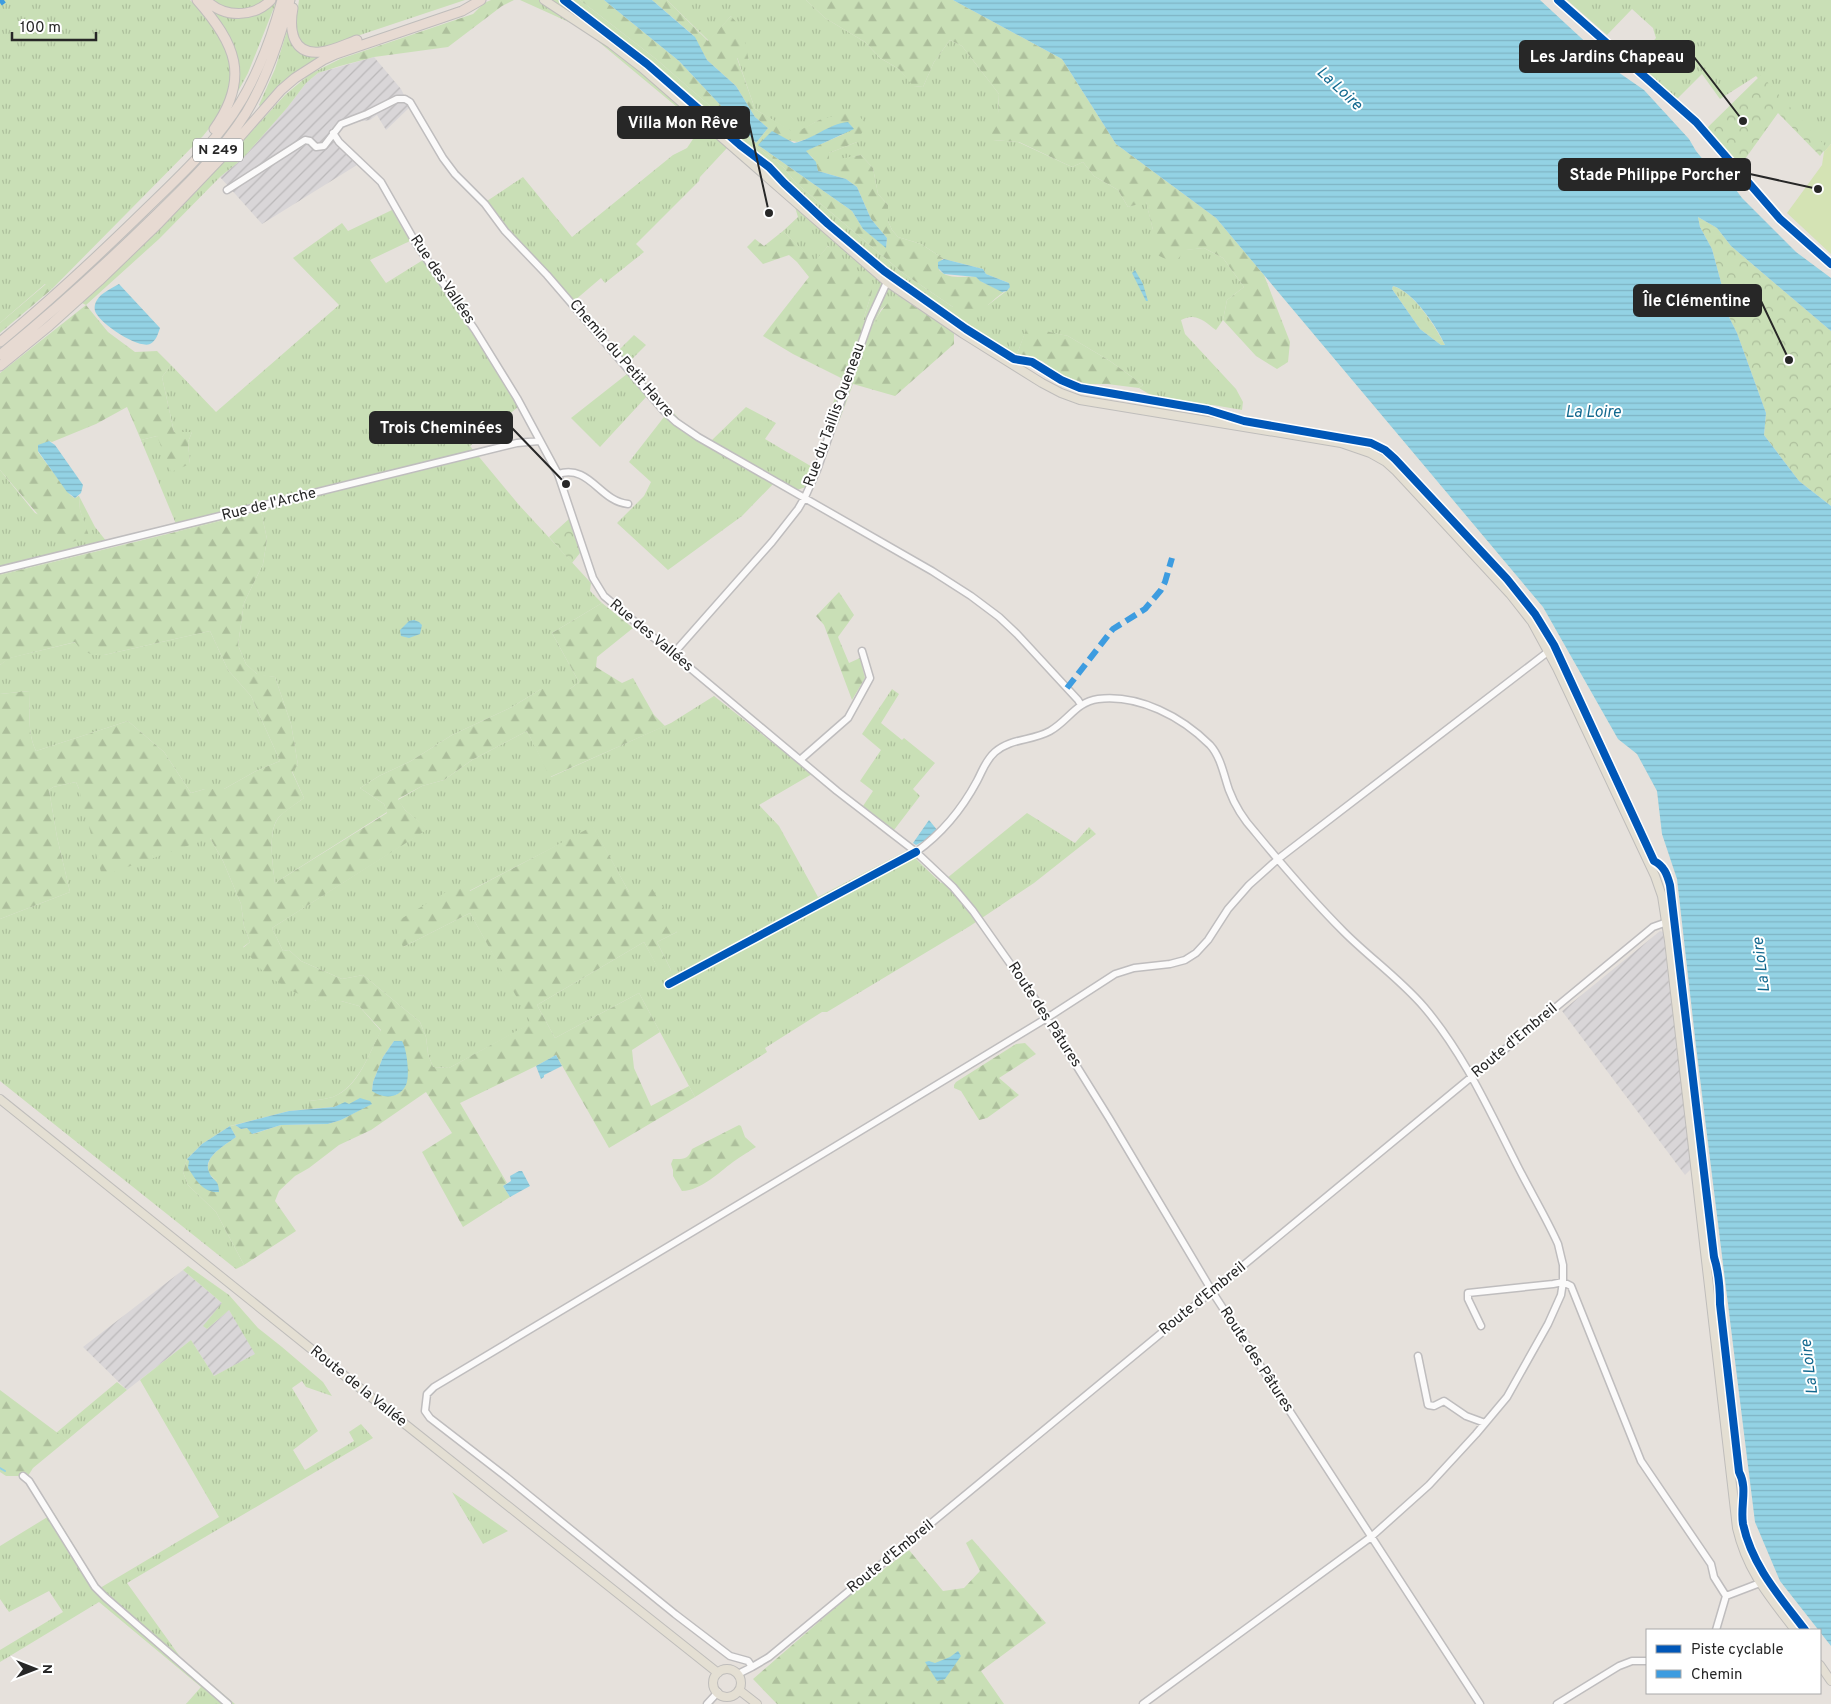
<svg xmlns="http://www.w3.org/2000/svg" width="1831" height="1704" font-family="Overpass,sans-serif">
  <defs>
    <pattern id="industrial-furrows" width="10" height="10" patternUnits="userSpaceOnUse" patternTransform="scale(1.25)"><rect width="10" height="10" fill="#d9d6d8"/><path d="M-1 1l2-2M0 10L10 0M9 11l2-2" fill="none" stroke="#bab8b9"/></pattern>
    <pattern id="grass-tufts" width="24" height="20" patternUnits="userSpaceOnUse" patternTransform="scale(1.25)"><rect width="24" height="20" fill="#c9dfb6"/><path d="M3 7l-1-3M5 7V3M7 7l1-3M15 17l-1-3M17 17v-4M19 17l1-3" fill="none" stroke="#adbf9c"/></pattern>
    <pattern id="forest-firs" width="22" height="20" patternUnits="userSpaceOnUse" patternTransform="scale(1.25)"><rect width="22" height="20" fill="#c9dfb6"/><path d="M5 1l3.5 6h-7zM16 11l3.5 6h-7z" fill="#adbf9c"/></pattern>
    <pattern id="park-crowns" width="20" height="18" patternUnits="userSpaceOnUse" patternTransform="scale(1.25)"><rect width="20" height="18" fill="#c9dfb6"/><path d="M2 6a3 3 0 1 1 6 0M12 15a3 3 0 1 1 6 0" fill="none" stroke="#adbf9c"/></pattern>
    <pattern id="water-rules" width="6" height="5" patternUnits="userSpaceOnUse" patternTransform="scale(1.25)"><rect width="6" height="5" fill="#93d2e4"/><path d="M0 2.5h6" fill="none" stroke="#7fb4c4"/></pattern>
  </defs>
  <rect width="100%" height="100%" fill="#e6e1dc"/>
  <!-- industrial -->
  <path fill="url(#industrial-furrows)" d="M374,57L401,89L410,107L386,130L377,115L370,120L349,123L339,130L336,143L357,165L262,224L220,177L242,159L287,108L306,83L318,73Z
    M1660,931L1663,932L1691,1169L1685,1175L1562,1011Z
    M183,1270L222,1303L204,1326L207,1329L229,1310L256,1354L214,1376L191,1340L127,1390L83,1347Z"/>
  <!-- grass -->
  <path fill="url(#grass-tufts)" d="M0,0H190L199,9L209,0H273L275,5L248,73L236,95H227L219,116L203,136L52,289L45,284L0,323Z
    M299,0H465L333,44L322,56L261,107L259,105L275,69L287,31L295,28Z
    M520,0H580L656,59L748,139L784,168L796,183L903,273L953,307L988,305L1009,289V283L986,274L983,269L944,259L921,244L898,237L892,230L888,221V205L878,194L873,168L861,155L829,162V153L857,142L819,120L795,134L755,109L737,57L749,60L731,16L709,41L667,0H806L825,18L865,42L880,58L899,69L914,86L923,87L934,62L950,40L962,46L999,94L998,113L993,140L1018,142L1072,167L1083,162L1094,176L1118,190L1128,207L1146,201L1153,230V253L1204,248L1223,258L1244,287L1227,300L1223,320L1216,330C1204,321 1196,312 1181,320L1185,334L1236,389L1243,402L1242,410L1213,405H1195L1154,397L1139,388L1143,385L1110,361L1068,336L1027,328L1017,354L1018,358L962,321L954,333L899,296L881,309L874,324L863,320L872,292L828,246L814,263L783,231L798,217L795,207L727,148L700,177L699,181L636,244L644,252L605,283L601,278L574,301L507,229L487,201L523,177L572,237L673,155L687,148L701,127L582,28Z
    M1567,0H1831V144L1824,152L1756,76L1720,99L1702,74L1677,99L1635,62L1656,38L1653,28L1632,9L1607,35Z
    M340,59V66L318,73L306,83L287,108L242,159L220,177L159,239L86,305L82,303L193,195L285,95L310,74Z
    M392,210L410,241L370,260L386,283L423,260L471,330L518,407L470,446L519,505L591,583L590,591L602,603L552,633L579,682L570,689H541L512,707L452,735L411,761L379,776L360,788L384,804L387,812L275,883C273,867 267,831 279,817C285,810 296,804 304,798L292,771L298,765L291,724L275,677L258,675L246,664L238,645L244,603L263,564L267,539L261,511L179,531L141,440L157,436L190,464L188,442L192,432H174L162,377L171,365L216,412L339,305L293,258L342,223L348,231Z
    M1393,286C1414,292 1435,326 1445,345H1441L1420,329L1392,289Z
    M634,335L646,345L628,363L683,423L711,441L746,407L776,423L765,439L814,468L806,487L797,490L777,480L742,516L668,570L617,523L644,496L651,482L629,462L664,417L647,396L600,447L571,418L627,374L613,356Z
    M842,378L853,384L838,424L827,420Z
    M0,470L35,513L88,536L80,510L79,496L95,527L111,547L0,575Z
    M210,631L228,670L251,696L280,761L256,771L224,789H205L191,793L164,752L128,721L36,751C27,733 30,711 30,691L0,694V665L9,658L76,642L104,655Z
    M892,689L899,694L881,723L902,740L904,738L935,763L913,789L920,796L894,830L863,806L873,791L860,781L881,750L862,734Z
    M714,696L812,774L759,805L779,826L818,897L908,850C918,862 930,872 941,883L1027,813L1075,843L1089,827L1096,834L1034,883L970,926L827,1012H822L765,1048L767,1052L695,1097L639,993L555,1038L537,1005L644,942L662,975L671,970L657,942L677,932L629,892L593,827L469,891L463,883L403,947L470,913L532,1023L449,1068L433,1067L428,1054L426,1037L420,1022L363,975L342,979L301,961L289,950L283,951L272,928L427,829L405,810L398,800L422,786L444,780L472,760L527,731L551,777L671,723Z
    M76,782L79,789L210,838L223,861L241,904L244,926L250,942L243,947L316,1001H341L359,1006L381,1031C369,1053 359,1086 333,1097C326,1099 317,1100 309,1101V1109L289,1111L230,1126L202,1144L187,1159L183,1172L188,1185L216,1212L244,1265L236,1269L0,1081V919L70,892L57,837L49,790L53,787Z
    M188,1266L229,1295L258,1328L282,1347L323,1382L332,1396L306,1387L302,1381L292,1388L318,1431L293,1450L305,1470L354,1441L349,1432L361,1424L373,1438L127,1583L181,1658L235,1704H186L201,1687L99,1602L0,1662V1650L63,1612L49,1591L9,1612L0,1599V1546L54,1513L100,1588L219,1517L140,1380L191,1340L214,1376L255,1354L229,1310L207,1329L203,1326L222,1303L183,1270Z
    M117,1382L127,1390L67,1440L56,1433Z
    M452,1492L508,1531L483,1544Z"/>
  <!-- forest -->
  <path fill="url(#forest-firs)" fill-rule="evenodd" d="M491,0H514L502,6L448,47L374,57L340,66V59L473,14L484,3Z
    M580,0H604L679,61L756,143L768,128L755,117L736,86L707,60L693,35L652,0H667L708,41L731,16L742,29L749,61L737,58L755,109L795,133L819,120L855,110L866,125L857,142L829,153V161L861,155L873,168L878,194L888,205V221L892,230L898,237L921,244L944,259H942L939,270C948,280 965,276 976,277L982,282L1004,292C993,299 985,310 973,315L953,307L903,273L796,183L784,168L748,139L656,59ZM848,122L853,130L805,151L813,158L818,171L846,179L857,187L871,219L887,238L886,247L863,229L852,211L758,145L788,140L797,142L810,138L835,125Z
    M806,0H953L1062,59L1116,144L1216,218L1264,275L1290,342L1288,362L1277,369L1256,356L1223,320L1227,300L1244,287L1223,258L1204,248L1186,250L1174,263L1153,253V230L1146,202L1128,207L1118,190L1094,176L1083,162L1072,167L1019,142L993,140L988,120L998,113L999,94L962,46L950,40L934,62L923,87L913,86L899,69L880,58L865,42L825,18Z
    M783,231L814,262L828,246L871,282L872,292L863,320L874,324C880,311 886,302 899,296L954,333V344L895,396L853,384L793,354L763,336L809,277L797,262L789,255L763,264L747,247L755,239L764,246Z
    M46,284L52,289L0,333V323Z
    M86,305L108,332L135,352L157,351L171,365L162,377L174,432H192L188,442L190,464L171,472L157,436L141,440L127,407L96,424L52,442L49,441L38,452L71,496L75,498L79,496L80,510L89,536L64,545L0,470V373Z
    M1027,327L1068,336L1110,361L1143,385L1139,388L1107,384H1086L1057,373L1042,361L1031,358H1018L1017,354Z
    M261,511L267,539L263,564L244,603L238,645L246,664L257,674L275,677L291,724L298,765L292,772L304,798C296,804 286,810 279,817C267,830 273,867 275,883L387,813L384,804L360,788L379,776L411,761L452,735L512,707L541,689H570L579,682L552,633L602,603L633,628L597,657L596,667L622,683L633,678L654,715L665,726L550,777L527,731L472,760L444,780L422,786L398,799L405,810L428,829L272,928L283,951L289,950L301,961L342,979L363,975L420,1022L426,1037L428,1054L433,1067L449,1068L531,1023L470,913L403,947L394,923L463,882L470,891L593,826L629,892L649,883L677,932L657,942L671,970L662,976L644,942L537,1005L555,1038L639,993L660,1032L632,1050L634,1068L651,1106L689,1086L695,1097L609,1148L556,1055L536,1066L460,1103L507,1183L503,1186L510,1197L463,1227L422,1152L452,1133L426,1092L371,1130L339,1145L309,1168L295,1176L279,1191L275,1201L296,1231L244,1265L216,1212L188,1185L183,1172L187,1159L217,1181L209,1174C203,1156 224,1146 236,1137L230,1126L235,1125L241,1129L247,1128L253,1134L281,1125L328,1124L341,1120L371,1104L349,1105L345,1103L334,1107L309,1109V1101C317,1100 326,1099 333,1097C359,1087 369,1053 381,1030L359,1006L341,1001H316L294,992L266,975L243,948L250,942L244,926L241,904L223,861L210,838L102,876L79,789L76,782L53,787L49,790L57,837L70,892L0,919V694L30,691C30,711 27,733 36,751L128,721L164,752L191,793L205,789H224L256,771L280,761L251,696L228,670L210,631L104,655C92,656 83,653 75,642L10,658L0,665V575ZM394,1041L406,1085L396,1095L372,1090L373,1082L383,1057Z
    M839,592L854,615L838,637L849,663L860,658L865,678L852,700L824,625L816,616Z
    M1025,1043L1036,1054L999,1078L1019,1095L987,1118L979,1120L961,1091L954,1088V1085L956,1082L1016,1044Z
    M739,1125L741,1126L745,1137L756,1147C748,1152 740,1157 733,1162C718,1173 702,1190 682,1191L673,1176V1170L671,1164L673,1159C683,1159 688,1160 692,1149Z
    M0,1390L67,1440L33,1468L28,1476H6L0,1472Z
    M972,1539L1046,1623L981,1671L1004,1704H777L753,1679L851,1594L909,1550L943,1591L964,1588L980,1571L966,1543Z"/>
  <!-- park -->
  <path fill="url(#park-crowns)" d="M1761,75L1826,147L1820,156L1778,113L1740,166L1706,129Z
    M1698,217L1717,228L1731,246L1831,331V506L1799,481L1764,435L1766,413L1737,333L1726,311L1722,286L1712,249L1700,227Z
    M569,519L580,553L572,563L549,537Z"/>
  <!-- pitch -->
  <path fill="#d4e3b4" d="M1831,144V254L1787,213L1822,165L1824,152Z"/>
  <!-- water -->
  <path fill="url(#water-rules)" fill-rule="evenodd" d="M604,0H652L695,37L707,60L736,86L755,117L768,128L756,143L679,61Z
    M953,0H1540L1618,72L1644,90L1689,139L1696,151L1705,162L1725,175L1742,198L1796,252L1831,278V331L1731,246L1717,228L1698,217L1700,227L1712,249L1722,286L1726,311L1737,333L1766,413L1764,435L1799,481L1831,506V1646L1780,1581L1755,1522L1696,1046L1677,879L1662,834L1657,791L1637,754L1618,739L1543,607L1216,218L1116,144L1062,59ZM1393,286C1413,291 1437,327 1445,345H1441L1420,329L1392,289Z
    M848,122L854,129L806,151L816,162L818,171L846,179L857,187L871,219L887,238L886,248L863,229L852,211L758,145L772,131L794,143C814,139 828,124 848,122Z
    M944,259L983,269L986,274L1009,283L1010,287L1007,291L1002,292L980,281L976,277L944,274L938,268V262Z
    M1135,270L1143,284L1148,301H1146L1132,273Z
    M119,284L160,328C158,334 156,341 150,344C138,349 99,323 95,311C94,307 95,303 97,300C101,293 112,288 119,284Z
    M49,441L55,445L83,485L81,493L75,498L67,492L38,451V445Z
    M414,620L419,622L422,625L420,634L409,638L401,636L400,630L409,621Z
    M929,820L938,831L934,836L916,845L913,843Z
    M394,1041H402C407,1049 410,1076 406,1085C399,1099 383,1099 372,1091L373,1082L383,1057Z
    M556,1055L562,1066L544,1075V1077L541,1079L536,1066Z
    M360,1098L370,1101L372,1104L341,1120L328,1124L281,1125L252,1134L247,1128L241,1129L235,1125L289,1111L334,1107L345,1102L349,1104Z
    M230,1126L236,1137C227,1144 202,1157 209,1172C213,1182 219,1179 219,1192C203,1193 196,1180 188,1168L189,1161L187,1159L202,1144Z
    M519,1171H522L530,1186L510,1197L503,1186L511,1181L510,1176Z
    M958,1651L961,1656L945,1679L937,1681L925,1662L929,1661L935,1663L950,1657Z"/>
  <g fill="none" stroke-linecap="round" stroke-linejoin="round">
    <!-- stream -->
    <path stroke="#93d2e4" stroke-width="2" d="M0,1468L5,1471"/>
    <defs>
      <path id="minor" d="M333,133L339,142L381,182L417,245L475,330L517,398L558,474L593,578L604,596L837,791L916,852L953,887L973,911L1033,996L1109,1118L1215,1296L1480,1704
        M227,190L305,140L310,141L316,147L324,146L341,124L367,114L397,99H405L410,102L443,158L455,174L485,204L505,231L547,275L664,411L676,422L698,437L932,571L971,596L999,617L1017,634L1078,700L1081,705
        M558,474C590,464 599,501 628,504
        M0,570L517,443L539,441
        M673,654L772,542L798,509L805,497L817,470L870,319L887,282
        M800,760L848,718L870,678L862,651
        M916,852C941,834 962,809 977,781C983,770 985,761 995,752C1011,738 1032,741 1050,731C1068,721 1076,702 1098,699C1139,694 1182,717 1210,745C1221,757 1224,776 1229,790C1235,806 1244,820 1255,832C1283,866 1313,901 1344,932C1370,958 1400,979 1424,1007C1464,1054 1489,1110 1517,1165C1530,1191 1546,1217 1558,1244L1563,1265V1282L1561,1295L1548,1324L1507,1397L1476,1434L1429,1485L1371,1537L1143,1704
        M1481,1326L1468,1299V1293L1553,1284L1563,1282L1571,1286L1641,1461L1711,1564L1714,1577L1726,1596
        M1418,1356L1428,1405L1434,1406L1444,1401L1466,1416L1485,1423
        M23,1476L29,1481L95,1587L105,1597L228,1704
        M1716,1630L1726,1596L1760,1583
        M752,1667L748,1661L730,1656L675,1614L505,1476L430,1418L425,1411L427,1394L434,1387L829,1150L1047,1018L1115,974L1134,968L1170,964L1185,960L1196,953L1208,940L1228,909L1249,885L1278,859L1549,651
        M738,1674L752,1667L769,1657L1653,927L1667,922
        M707,1704L718,1692
        M1557,1704L1619,1666L1632,1661H1647"/>
      <path id="major" d="M544,0L611,44L642,68L887,282L962,333L1042,383L1061,393L1080,400L1341,443L1370,453L1386,462L1396,471L1510,594L1532,622L1557,668L1655,876L1662,896L1669,941L1737,1528C1747,1571 1769,1596 1795,1630
        M0,1099L376,1401L718,1673
        M1820,1665L1831,1681
        M713 1683a14 14 0 1 1 28 0a14 14 0 1 1-28 0Z
        M739,1690L757,1704"/>
      <path id="highway" d="M197,0C235,43 251,77 214,129
        M206,0C224,18 253,18 271,0
        M293,8C289,29 292,55 320,52C332,51 346,44 357,40
        M0,342C51,300 99,255 146,209C176,180 209,149 233,114C256,80 271,40 282,0
        M0,355C54,311 106,264 156,215C188,184 222,151 246,113C267,78 280,39 290,0
        M0,366L49,326L99,281L159,223L224,155L281,90L295,78L323,60L336,54L462,11L481,0"/>
    </defs>
    <!-- minor casing -->
    <use href="#minor" stroke="#bfbdbe" stroke-width="9"/>
    <!-- major casing -->
    <use href="#major" stroke="#bfbdbb" stroke-width="10"/>
    <!-- highway casing -->
    <use href="#highway" stroke="#bfbdbb" stroke-width="11"/>
    <!-- minor -->
    <use href="#minor" stroke="#fbfafa" stroke-width="6"/>
    <!-- major -->
    <use href="#major" stroke="#e4dfd3" stroke-width="8"/>
    <!-- highway -->
    <use href="#highway" stroke="#e7dad2" stroke-width="9"/>
    <!-- quiet -->
    <path stroke="#3d9ce0" stroke-width="6" stroke-dasharray="12 6" stroke-linecap="butt" d="M0,3L4,0
      M1067,688L1113,629L1145,609L1161,590L1165,582L1172,558"/>
    <defs>
      <path id="cycleway" d="M564,0L647,64L740,145L769,167L784,183L828,224L884,271L966,329L1014,359L1032,362L1061,380L1080,388L1208,410L1244,421L1371,443L1385,450L1395,459L1507,579L1535,614L1554,645L1654,861C1664,866 1667,874 1670,885L1714,1257C1719,1273 1720,1288 1720,1304L1739,1472C1748,1488 1740,1506 1743,1524C1752,1566 1780,1597 1805,1630
        M1558,0L1696,122L1780,219L1831,264
        M669,984L916,852"/>
    </defs>
    <!-- cycleway casing -->
    <use href="#cycleway" stroke="#fff" stroke-width="11"/>
    <!-- cycleway -->
    <use href="#cycleway" stroke="#0057b8" stroke-width="8"/>
  </g>
  <g text-anchor="middle" dominant-baseline="central" stroke-width="4" stroke-linejoin="round" paint-order="stroke">
    <!-- shield labels -->
    <rect fill="#fff" stroke="#686868" stroke-width="1" x="193" y="138.5" width="50" height="23" rx="4"/>
    <g font-size="14" font-weight="bold" fill="#272727">
      <text x="218" y="150">N 249</text>
    </g>
    <!-- street labels -->
    <g font-size="15" fill="#272727" stroke="#fff">
      <text transform="translate(442 280) rotate(56)">Rue des Vallées</text>
      <text transform="translate(621 359) rotate(49)">Chemin du Petit Havre</text>
      <text transform="translate(835 415) rotate(-70)">Rue du Taillis Queneau</text>
      <text transform="translate(269 505) rotate(-14)">Rue de l'Arche</text>
      <text transform="translate(651 636) rotate(40)">Rue des Vallées</text>
      <text transform="translate(1044 1015) rotate(57)">Route des Pâtures</text>
      <text transform="translate(1515 1041) rotate(-40)">Route d'Embreil</text>
      <text transform="translate(1203 1299) rotate(-39)">Route d'Embreil</text>
      <text transform="translate(1256 1360) rotate(57)">Route des Pâtures</text>
      <text transform="translate(358 1387) rotate(39)">Route de la Vallée</text>
      <text transform="translate(891 1557) rotate(-39)">Route d'Embreil</text>
    </g>
    <!-- water labels -->
    <g font-size="16" font-style="italic" fill="#13698f" stroke="#fff">
      <text transform="translate(1339 89) rotate(43)">La Loire</text>
      <text x="1593" y="413">La Loire</text>
      <text transform="translate(1762 965) rotate(-97)">La Loire</text>
      <text transform="translate(1810 1367) rotate(-97)">La Loire</text>
    </g>
  </g>
  <!-- callouts -->
  <path fill="none" stroke="#272727" stroke-width="2" d="M1743 121L1694 57M769 213L749 123M1818 189L1750 174M1789 360L1761 301M566 484L512 428"/>
  <g fill="#272727" stroke="#fff" stroke-width="2">
    <circle cx="1743" cy="121" r="5"/>
    <circle cx="769" cy="213" r="5"/>
    <circle cx="1818" cy="189" r="5"/>
    <circle cx="1789" cy="360" r="5"/>
    <circle cx="566" cy="484" r="5"/>
  </g>
  <g fill="#272727" stroke="#272727" stroke-width="2">
    <rect x="1520" y="41" width="174" height="31" rx="5"/>
    <rect x="618" y="107" width="131" height="31" rx="5"/>
    <rect x="1559" y="159" width="191" height="31" rx="5"/>
    <rect x="1634" y="285" width="127" height="31" rx="5"/>
    <rect x="370" y="412" width="142" height="31" rx="5"/>
  </g>
  <g font-size="16" text-anchor="middle" font-weight="bold" fill="#fff">
    <text x="1607" y="62">Les Jardins Chapeau</text>
    <text x="683" y="128">Villa Mon Rêve</text>
    <text x="1655" y="180">Stade Philippe Porcher</text>
    <text x="1697" y="306">Île Clémentine</text>
    <text x="441" y="433">Trois Cheminées</text>
  </g>
  <!-- legend -->
  <rect x="1646" y="1629" width="175" height="65" fill="#ffffff" stroke="#a9a9a9"/>
  <rect x="1656" y="1645" width="25" height="8" fill="#0057b8" stroke="#a9a9a9"/>
  <text x="1691" y="1654" font-size="15" fill="#272727">Piste cyclable</text>
  <rect x="1656" y="1670" width="25" height="8" fill="#3d9ce0" stroke="#a9a9a9"/>
  <text x="1691" y="1679" font-size="15" fill="#272727">Chemin</text>
  <!-- north arrow -->
  <g transform="translate(35 1669) rotate(90)" stroke="#ffffff" stroke-width="4" paint-order="stroke">
  <path d="M0-4L9 19L0 12L-9 19Z" fill="#272727"/>
  <text y="-8" font-size="14" font-weight="bold" text-anchor="middle" fill="#272727">N</text>
  </g>
  <!-- scale -->
  <path d="M12 32v8h84v-8" fill="none" stroke="#272727" stroke-width="2.5"/>
  <text x="20" y="32" font-size="15" fill="#272727" stroke="#ffffff" stroke-width="4" paint-order="stroke">100 m</text>
</svg>
